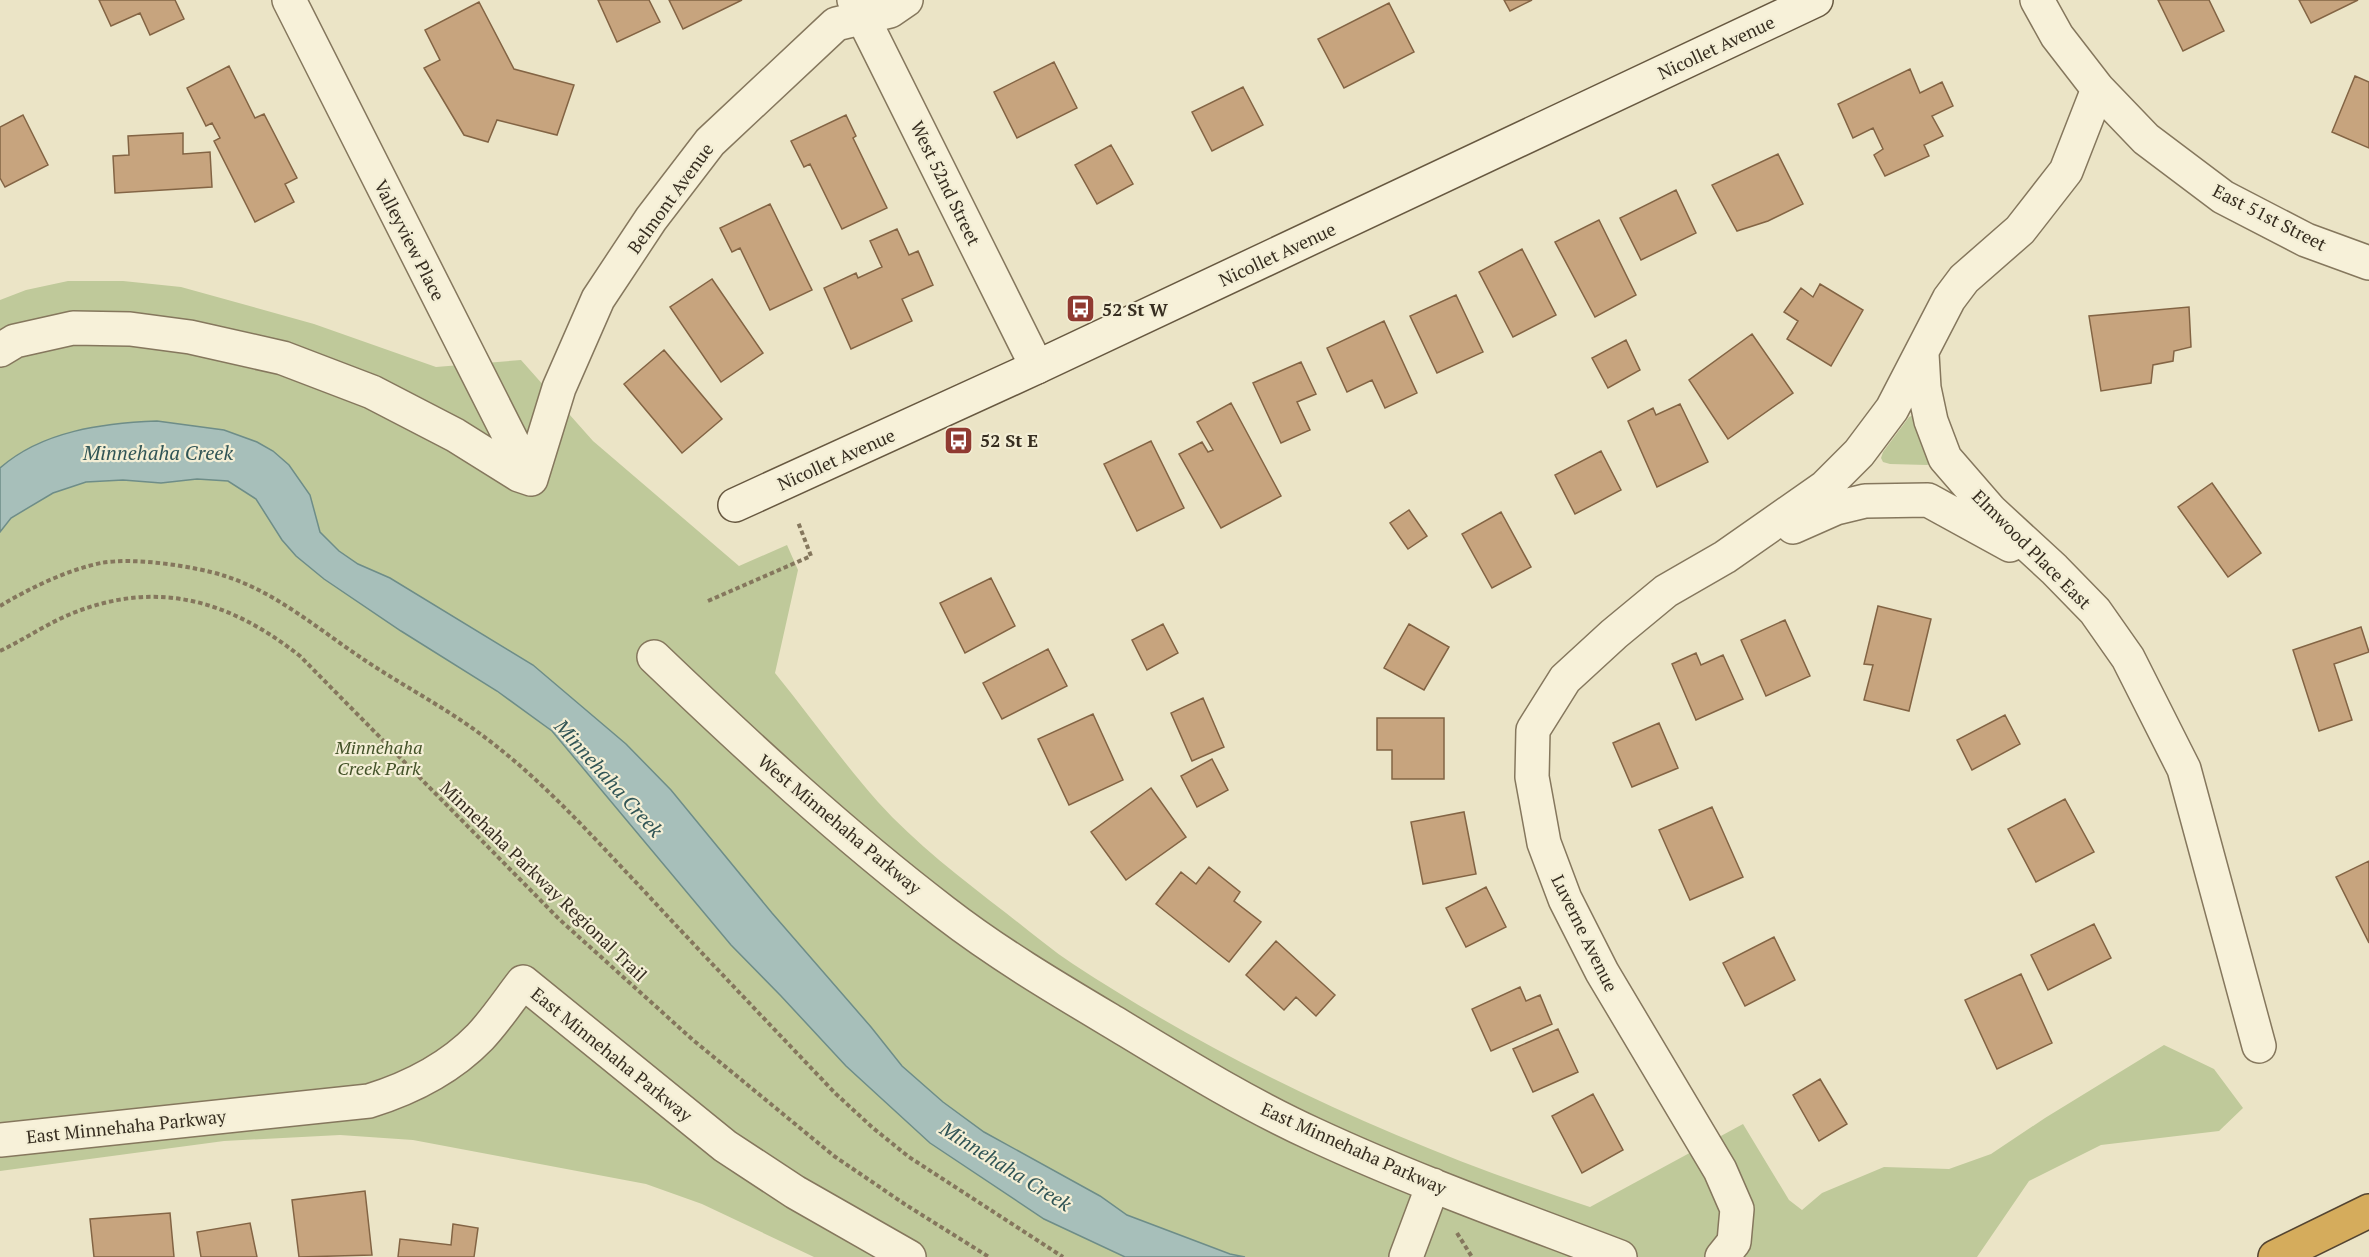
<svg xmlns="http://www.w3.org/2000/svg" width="2369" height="1257" font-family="'PT Serif',serif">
  <rect width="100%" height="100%" fill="#ebe4c6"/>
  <!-- green -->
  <path fill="#bfc99a" d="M68,281H123L181,287L314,324L436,367L521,360L593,441L739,566L787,545L798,570L775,673C809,715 842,761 878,802C915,843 962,879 1006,913C1028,930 1050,949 1073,964C1233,1069 1409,1148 1590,1207L1743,1124L1789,1200L1802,1210L1822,1193L1884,1167L1949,1169L1991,1154L2045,1118L2164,1045L2214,1069L2243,1108L2219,1131L2101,1145L2029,1181L1977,1257H814L702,1204L646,1184L413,1140L340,1135L224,1141L0,1171V300L26,290Z
    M1914,415L1932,463L1927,465L1890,464L1883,462L1881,458L1883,452L1909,417Z"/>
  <!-- water -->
  <path fill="#a7bfba" stroke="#6e8d88" stroke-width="1.5" d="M157,421L224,430L257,442L273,451L289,465L310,495L320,532L339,551L358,564L390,578L533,665L626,744L671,790L772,913L871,1027L902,1066L943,1102L984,1132L1100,1196L1127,1215L1230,1254L1245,1257H1125L1044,1219L930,1143L846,1066L781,996L731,945L552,731L497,691L401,631L324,579L296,556L282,540L256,499L228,481L197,479L161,483L123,480L86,482L53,493L11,518L0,532V468C42,431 103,423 157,421Z"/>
  <!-- building -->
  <path fill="#c7a47e" stroke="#836444" stroke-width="1.5" d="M99,0H175L184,19L150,35L140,13L111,26Z
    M598,0H649L660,22L617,42Z
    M669,0H742L683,29Z
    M1504,0H1532L1510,11Z
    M2158,0H2209L2224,31L2183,51Z
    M2299,0H2358L2311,23Z
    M479,2L514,69L574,85L557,135L497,120L488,142L464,135L424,68L440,60L425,30Z
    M1389,3L1414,52L1344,88L1318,39Z
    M1054,62L1077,108L1017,138L994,92Z
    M229,66L255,118L264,114L297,178L285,184L294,202L255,222L214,141L220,138L212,123L206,126L187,88Z
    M1910,69L1920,93L1942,82L1953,106L1932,116L1943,136L1924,145L1929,156L1885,176L1874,155L1883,149L1873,128L1853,138L1838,104Z
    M2355,76L2369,82V148L2332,132Z
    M1243,87L1263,125L1212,151L1192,112Z
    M23,115L48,165L5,187L0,178V127Z
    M846,115L856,136L853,138L887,208L842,229L810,164L804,167L791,141Z
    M183,133V154L210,152L212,187L115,193L113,156L129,155L128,136Z
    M1111,145L1133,184L1097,204L1075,165Z
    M1778,154L1803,204L1768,221L1737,231L1712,185Z
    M1676,190L1696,233L1641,260L1620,218Z
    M770,204L812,290L770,310L740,248L732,252L720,228Z
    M1599,220L1636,295L1595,317L1555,242Z
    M897,229L909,255L918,251L933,285L902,299L912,321L851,349L824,288L856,273L858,278L882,267L870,241Z
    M1522,249L1556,315L1513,337L1479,272Z
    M712,279L763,353L721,382L670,307Z
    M1820,284L1863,310L1831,366L1787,339L1798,321L1784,312L1801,288L1813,297Z
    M1456,295L1483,352L1437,373L1410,316Z
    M2189,307L2191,347L2174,351L2173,361L2153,365L2151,383L2101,391L2089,316Z
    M1384,321L1417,393L1385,408L1372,380L1347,392L1327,348Z
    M1752,334L1793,393L1728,439L1689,380Z
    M1626,340L1640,370L1608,388L1592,358Z
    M664,350L722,419L682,453L624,384Z
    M1301,362L1316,394L1297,402L1310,430L1281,443L1253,383Z
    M1231,403L1281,496L1221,528L1179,454L1202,442L1208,452L1213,450L1197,422Z
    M1680,404L1708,462L1657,487L1628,421L1653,408L1656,415Z
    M1151,441L1184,508L1137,531L1104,464Z
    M1601,451L1621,490L1575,514L1555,475Z
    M2212,483L2261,553L2228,577L2178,507Z
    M1409,510L1427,536L1408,549L1390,523Z
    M1501,512L1531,567L1492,588L1462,534Z
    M991,578L1015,626L965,653L940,603Z
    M1878,606L1931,619L1909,711L1864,700L1873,665L1864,664Z
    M1785,620L1810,676L1766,696L1741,640Z
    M1163,624L1178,653L1147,670L1132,640Z
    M1409,624L1449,647L1424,690L1384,668Z
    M2361,627L2369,652L2334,664L2352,720L2319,731L2293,650Z
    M1048,649L1067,686L1002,719L983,683Z
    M1696,653L1701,665L1723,655L1743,699L1696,720L1672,664Z
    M1203,698L1224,747L1192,761L1171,713Z
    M1093,714L1123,780L1069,805L1038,739Z
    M2005,715L2020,744L1972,770L1957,740Z
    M1377,718H1444V779H1392V750H1377Z
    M1659,723L1678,768L1632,787L1613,743Z
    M1212,759L1228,790L1197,807L1181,776Z
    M1151,788L1186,837L1126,880L1091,832Z
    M2065,799L2094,852L2036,882L2008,829Z
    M1712,807L1743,877L1690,900L1659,830Z
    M1464,812L1476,874L1423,884L1411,822Z
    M2369,861V943L2336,877Z
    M1209,867L1240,892L1234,901L1261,922L1229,962L1156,904L1181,872L1196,884Z
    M1486,887L1506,927L1466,947L1446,908Z
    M2094,924L2111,958L2048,990L2031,955Z
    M1774,937L1795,980L1745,1006L1723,963Z
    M1276,941L1335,995L1316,1016L1296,997L1284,1010L1246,975Z
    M2021,974L2052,1043L1997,1069L1965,1000Z
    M1520,987L1526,1001L1540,995L1552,1024L1491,1051L1472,1009Z
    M1558,1029L1578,1072L1533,1092L1513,1049Z
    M1820,1079L1847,1124L1819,1141L1793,1095Z
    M1593,1094L1623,1150L1582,1173L1552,1116Z
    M365,1191L372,1255L299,1257L292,1200Z
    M170,1213L174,1257H94L90,1219Z
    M250,1223L257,1257H201L197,1232Z
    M453,1224L478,1228L474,1257H398L400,1239L451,1245Z"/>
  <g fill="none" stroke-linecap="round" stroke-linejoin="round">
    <defs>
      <path id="minor" d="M289,0L531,479
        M854,0L1037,367
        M2037,0L2057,36L2098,89L2146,139L2223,197L2306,240L2369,263
        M0,350L15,341L73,328L130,329L190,337L283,358L372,392L455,435L519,475L531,479
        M1922,354L1924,388L1931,421L1945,458L1991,511L2054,569L2095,611L2128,658L2184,769L2259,1046
        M531,479L559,388L598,299L651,219L710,142L836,24L890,11L906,0
        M1793,527L1836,508L1865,501L1928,500L2010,545
        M654,657C747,746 842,834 944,912C997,953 1056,988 1113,1022C1179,1062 1245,1103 1315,1135C1414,1181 1518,1218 1620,1257
        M1406,1257L1433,1185
        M1722,1257L1734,1242L1737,1209L1720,1170L1602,972L1565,899L1544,843L1532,777L1533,730L1565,679L1614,634L1666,591L1725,557L1825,487L1859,453L1892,409L1949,299L1964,279L2020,230L2066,171L2098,89"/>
      <path id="tertiary" d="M0,1140L369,1101C411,1088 449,1069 480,1037C496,1020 509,1000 523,982L725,1146L795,1192L909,1257"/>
      <path id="secondary" d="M735,505L1037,367L1816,0"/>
      <path id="motorway" d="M2275,1257L2369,1211"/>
    </defs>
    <!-- minor casing -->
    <use href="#minor" stroke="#85775d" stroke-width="36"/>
    <!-- tertiary casing -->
    <use href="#tertiary" stroke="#85775d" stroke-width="36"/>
    <!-- secondary casing -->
    <use href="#secondary" stroke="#675840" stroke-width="36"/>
    <!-- motorway casing -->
    <use href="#motorway" stroke="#534431" stroke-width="36"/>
    <!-- path -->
    <path stroke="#85775d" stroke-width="4" stroke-dasharray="4.5 3" stroke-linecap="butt" d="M708,601L811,556L798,522
      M0,606C30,588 67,570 101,563C133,557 194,566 225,576C275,592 317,628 360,657C398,683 441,705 479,733C541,778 593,837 645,892C708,960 772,1027 836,1094L873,1128L909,1157L1063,1257
      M0,651C25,639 48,623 73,613C159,579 230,601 300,656L559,919L693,1040L834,1156L906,1205L989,1257
      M1457,1233L1472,1257"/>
    <!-- minor -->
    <use href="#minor" stroke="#f7f1d9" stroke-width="33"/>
    <!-- tertiary -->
    <use href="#tertiary" stroke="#f7f1d9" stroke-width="33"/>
    <!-- secondary -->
    <use href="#secondary" stroke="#f7f1d9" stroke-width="33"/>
    <!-- motorway -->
    <use href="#motorway" stroke="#d5ac5c" stroke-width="33"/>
  </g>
  <!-- icons -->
  <defs>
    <symbol id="bus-square" viewBox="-11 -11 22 22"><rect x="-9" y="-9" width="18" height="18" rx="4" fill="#903a31" stroke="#f3eed5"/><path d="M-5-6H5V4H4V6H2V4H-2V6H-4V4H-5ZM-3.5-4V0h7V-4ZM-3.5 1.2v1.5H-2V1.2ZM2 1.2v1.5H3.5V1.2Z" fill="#fff"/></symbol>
  </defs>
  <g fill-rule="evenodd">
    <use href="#bus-square" x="1064" y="292" width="33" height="33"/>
    <use href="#bus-square" x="942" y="424" width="33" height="33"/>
  </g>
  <g text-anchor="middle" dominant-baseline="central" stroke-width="4.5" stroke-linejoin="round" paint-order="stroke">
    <!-- street labels -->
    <g font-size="18" fill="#362d20" stroke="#f3eed5">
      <text transform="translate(1716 47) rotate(-25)">Nicollet Avenue</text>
      <text transform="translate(946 183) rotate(64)">West 52nd Street</text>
      <text transform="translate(670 198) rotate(-54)">Belmont Avenue</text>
      <text transform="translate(2270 217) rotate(27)">East 51st Street</text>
      <text transform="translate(410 240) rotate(63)">Valleyview Place</text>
      <text transform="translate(1277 254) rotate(-25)">Nicollet Avenue</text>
      <text transform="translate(836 459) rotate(-24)">Nicollet Avenue</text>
      <text transform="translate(2032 549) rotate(45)">Elmwood Place East</text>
      <text transform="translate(840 824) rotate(40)">West Minnehaha Parkway</text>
      <text transform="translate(544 881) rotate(44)">Minnehaha Parkway Regional Trail</text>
      <text transform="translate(1585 933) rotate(64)">Luverne Avenue</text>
      <text transform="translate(612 1054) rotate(39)">East Minnehaha Parkway</text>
      <text transform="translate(126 1126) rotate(-6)">East Minnehaha Parkway</text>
      <text transform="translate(1354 1148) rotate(24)">East Minnehaha Parkway</text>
    </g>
    <!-- poi labels -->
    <g font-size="18" font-weight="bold" fill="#362d20" stroke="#f3eed5" text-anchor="start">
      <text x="1102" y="309">52 St W</text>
      <text x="980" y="440">52 St E</text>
    </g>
    <!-- park labels -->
    <g font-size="18" font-style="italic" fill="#435228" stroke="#f3eed5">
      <text x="379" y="747">Minnehaha<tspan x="379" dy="21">Creek Park</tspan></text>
    </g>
    <!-- water labels -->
    <g font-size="20" font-style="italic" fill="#305455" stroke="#f3eed5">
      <text x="158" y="452">Minnehaha Creek</text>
      <text transform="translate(609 778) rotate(48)">Minnehaha Creek</text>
      <text transform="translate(1006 1166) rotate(32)">Minnehaha Creek</text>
    </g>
  </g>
</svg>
